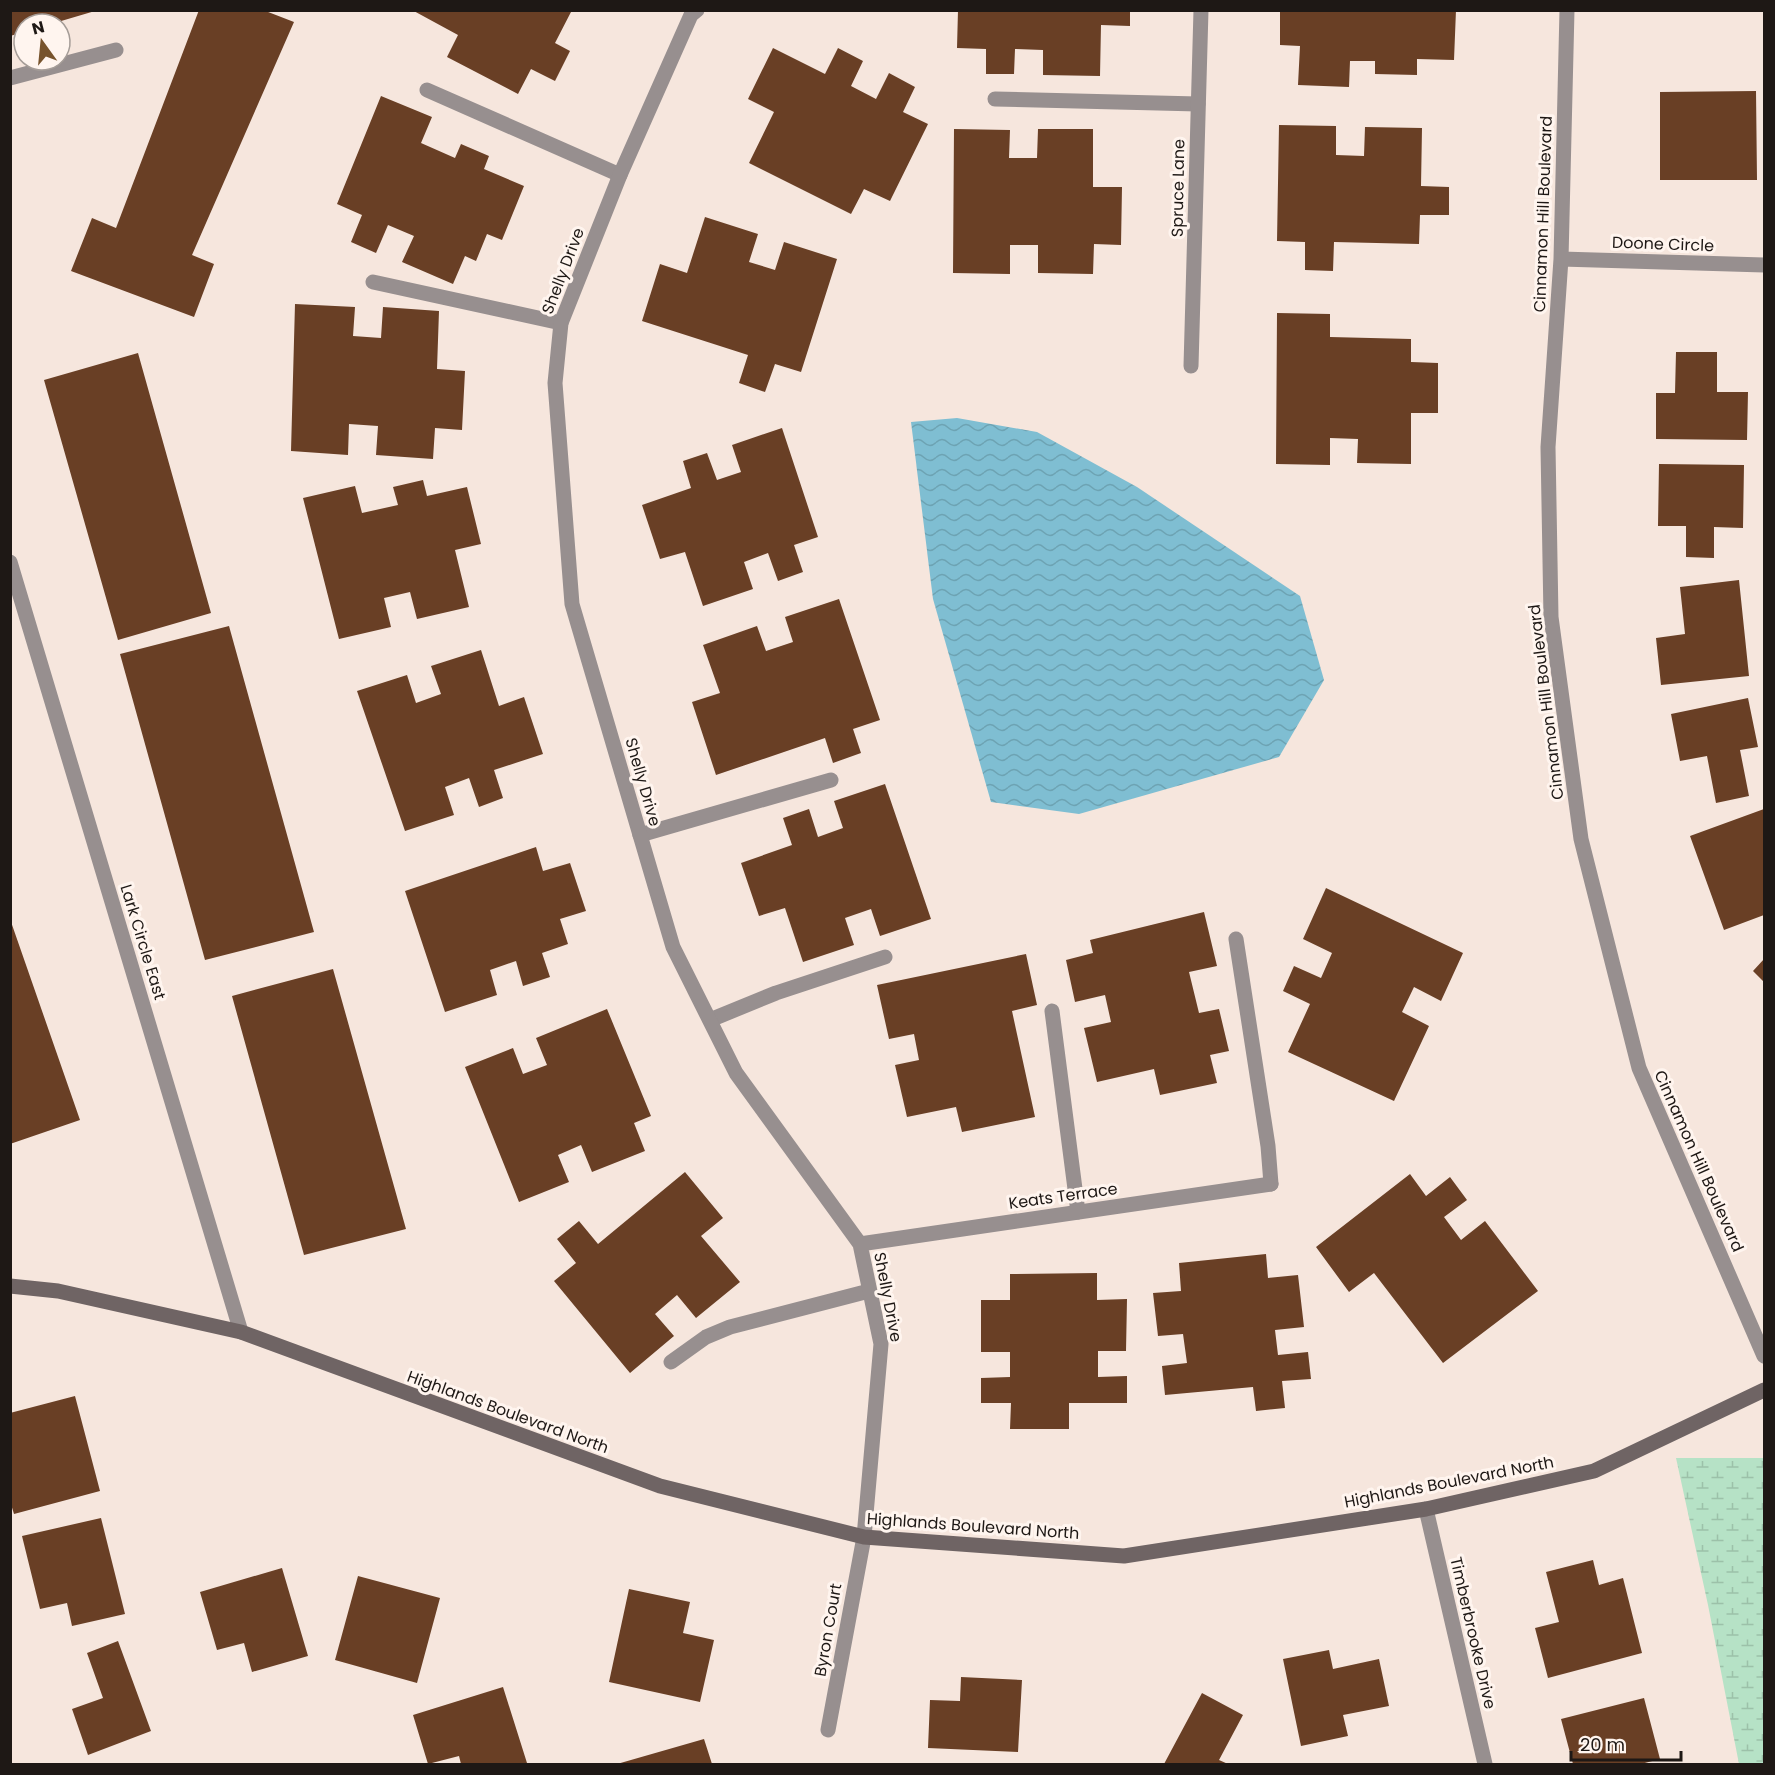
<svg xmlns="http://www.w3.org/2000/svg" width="1775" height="1775" font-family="Poppins,sans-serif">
  <defs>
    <pattern id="wetland-marsh" width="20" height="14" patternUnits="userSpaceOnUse" patternTransform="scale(1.5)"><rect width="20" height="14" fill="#b6e2c6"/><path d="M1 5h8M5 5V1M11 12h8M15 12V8" fill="none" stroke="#9cc1a9"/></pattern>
    <pattern id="water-waves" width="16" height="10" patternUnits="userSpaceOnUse" patternTransform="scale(1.5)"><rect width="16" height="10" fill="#7fbed2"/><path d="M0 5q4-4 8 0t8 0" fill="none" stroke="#6da3b3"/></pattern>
  </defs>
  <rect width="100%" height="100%" fill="#f6e6dd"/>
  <!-- wetland -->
  <path fill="url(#wetland-marsh)" d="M1764,1458V1764H1739L1708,1605L1676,1458Z"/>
  <!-- water -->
  <path fill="url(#water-waves)" d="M957,418L1037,432L1137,487L1300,596L1324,680L1279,757L1079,814L991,802L933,599L911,422Z"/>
  <!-- building -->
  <path fill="#693f25" d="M10,10H95V11L51,24H24V32L10,36Z
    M199,10H263L294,22L192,255L214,264L194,317L71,271L92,218L116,228Z
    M412,10H572L555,43L570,51L555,81L531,69L518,94L447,57L458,35Z
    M958,10H1130V26L1101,25L1100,76L1043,75V50L1015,49L1014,74H986V49L957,48Z
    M1280,10H1456L1454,60L1417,59V75L1375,74V61H1350L1349,87L1298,85L1300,46L1280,45Z
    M773,48L825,74L838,48L863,61L851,86L876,99L889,73L915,87L903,112L928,124L890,201L864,189L851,214L749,163L774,112L748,99Z
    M1756,91L1757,180H1660V92Z
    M381,96L432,117L421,143L455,158L461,144L489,156L484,169L524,186L502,240L487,234L476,261L465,256L453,284L402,262L414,236L388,225L376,253L351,242L362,215L337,204Z
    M1279,125L1336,126V155L1364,156L1365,127L1422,128L1421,186L1449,187V215H1420L1419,244L1334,242L1333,271L1305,270V242L1277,241Z
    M954,129L1010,130L1009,158H1037L1038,129H1093V187H1122L1121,245L1094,244L1093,274L1038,273V245H1010V274L953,273Z
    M705,217L758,234L749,262L775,270L784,242L837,259L801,372L775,364L765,392L739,383L748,355L642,321L660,264L687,273Z
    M295,304L355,307L353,336L381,338L383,307L439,311L437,369L465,371L462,430L435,428L433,459L376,455L378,426L349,424L348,455L291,451Z
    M1277,313L1330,314V337L1411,339V362L1438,363V413H1411V464L1357,463L1358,439L1330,438V465L1276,464Z
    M1676,352H1717V392H1748L1747,440L1656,439V393H1675Z
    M138,353L211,613L118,640L44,380Z
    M782,428L818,537L794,545L803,572L778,581L768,553L744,562L753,589L703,606L685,552L660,559L642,505L691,488L683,461L707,453L717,480L741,472L732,445Z
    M1659,464L1744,465L1743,528L1714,527V558L1686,557V526H1658Z
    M423,480L427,496L467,487L481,544L455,550L469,607L417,619L410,592L384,598L391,627L339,639L303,498L355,486L362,513L398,505L393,487Z
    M1739,580L1749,676L1661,685L1656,638L1685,634L1680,587Z
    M839,599L880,720L853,729L861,753L833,763L825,738L716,775L692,702L720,693L703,645L757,626L766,651L793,642L785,617Z
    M229,626L314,932L205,960L120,654Z
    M481,650L499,706L524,697L543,754L494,770L503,798L479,807L469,778L445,787L454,815L405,831L357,691L407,675L416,703L441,694L431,666Z
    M1748,698L1758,747L1740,750L1749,796L1716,803L1707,756L1680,761L1671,714Z
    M885,784L931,919L880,936L871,909L845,918L854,945L803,962L785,908L759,916L741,863L792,845L783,818L809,809L818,837L843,828L834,801Z
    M1764,809V915L1724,930L1690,836Z
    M536,847L543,871L570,863L586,911L560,919L568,944L542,953L550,977L523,986L516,961L490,970L497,995L445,1012L405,891Z
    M1326,888L1463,953L1441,1001L1414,987L1402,1012L1429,1026L1394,1101L1288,1052L1310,1004L1283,991L1294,966L1321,978L1332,953L1303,939Z
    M1204,912L1217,966L1189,972L1199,1013L1219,1009L1229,1051L1210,1055L1217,1083L1160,1095L1154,1069L1097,1082L1084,1028L1111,1022L1105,995L1075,1002L1066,960L1093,953L1090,940Z
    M10,919L80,1120L10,1144Z
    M1026,954L1037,1005L1012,1011L1035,1117L962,1132L956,1107L907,1117L895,1065L919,1060L914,1034L889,1039L877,985Z
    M1764,959V982L1753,971Z
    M333,969L406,1229L304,1255L232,996Z
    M607,1009L651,1116L634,1123L645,1151L592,1172L581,1145L558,1155L569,1182L519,1202L465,1067L513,1048L523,1074L547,1065L536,1038Z
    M685,1172L723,1218L701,1236L740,1282L696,1318L677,1295L655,1314L674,1336L630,1373L554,1281L576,1263L557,1239L579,1221L598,1244Z
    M1410,1174L1426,1196L1450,1177L1467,1200L1444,1217L1461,1240L1485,1221L1538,1291L1443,1363L1374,1273L1349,1292L1316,1247Z
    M1266,1254L1268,1278L1298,1275L1304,1327L1275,1330L1278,1355L1308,1352L1311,1379L1282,1381L1285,1408L1256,1411L1253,1387L1165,1395L1162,1366L1187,1363L1183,1334L1158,1336L1153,1293L1181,1291L1179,1263Z
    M1097,1273V1300L1127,1299L1126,1351H1098V1377L1127,1376V1403H1069V1429H1010L1011,1403H981V1378L1010,1377V1352H981V1300H1010V1274Z
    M75,1396L100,1491L14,1514L10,1501V1413Z
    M101,1518L125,1614L72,1626L67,1603L40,1609L22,1536Z
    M1593,1560L1599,1585L1623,1578L1642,1653L1548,1678L1535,1628L1559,1622L1546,1572Z
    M282,1568L308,1656L252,1672L244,1643L217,1650L200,1592Z
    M358,1576L440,1598L417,1683L335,1660Z
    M629,1589L690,1602L683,1633L714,1640L700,1702L609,1682Z
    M118,1641L151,1731L88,1755L72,1709L103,1698L87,1653Z
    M1329,1650L1333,1669L1379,1659L1389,1706L1343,1715L1348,1736L1301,1746L1283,1659Z
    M961,1677L1022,1680L1018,1752L928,1748L930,1700L960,1701Z
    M503,1687L527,1763L521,1764H461L459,1756L428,1764L413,1715Z
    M1202,1693L1243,1715L1219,1760L1228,1764H1164Z
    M1644,1698L1660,1759L1641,1764H1573L1561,1719Z
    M704,1739L712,1764H617Z"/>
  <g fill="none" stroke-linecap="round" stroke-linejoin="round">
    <!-- lane -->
    <path stroke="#978f8f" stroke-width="15" d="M10,78L116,50
      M427,90L620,175
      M995,99L1198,104
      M373,282L561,323
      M640,835L831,780
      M1236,939L1268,1146L1271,1184
      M1052,1011L1078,1212
      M710,1020L776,993L885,957
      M671,1362L706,1337L730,1327L869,1291"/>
    <!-- street -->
    <path stroke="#978f8f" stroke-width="15" d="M697,10L691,15L620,175L561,323L555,383L572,604L673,947L736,1073L860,1244L881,1344L864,1537L828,1730
      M1567,10L1561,259L1548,447L1551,617L1581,839L1639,1068L1764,1356
      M1561,259L1764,265
      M1191,366L1201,10
      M10,562L241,1332
      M860,1244L1271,1184
      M1426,1509L1485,1764"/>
    <!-- secondary -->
    <path stroke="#6f6464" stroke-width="15" d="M10,1286L58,1291L241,1332L660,1486L864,1537L1124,1556L1426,1509L1594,1471L1764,1390"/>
  </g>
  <g text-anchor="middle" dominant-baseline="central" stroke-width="6" stroke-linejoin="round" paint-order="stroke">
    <!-- street labels -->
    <g font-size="16" fill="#1e1815" stroke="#fff5ef">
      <text transform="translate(1178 188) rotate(-89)">Spruce Lane</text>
      <text transform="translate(1543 214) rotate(-88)">Cinnamon Hill Boulevard</text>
      <text transform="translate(1663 244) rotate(2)">Doone Circle</text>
      <text transform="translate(563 271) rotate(-69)">Shelly Drive</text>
      <text transform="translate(1546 702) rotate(-97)">Cinnamon Hill Boulevard</text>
      <text transform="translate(643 782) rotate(74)">Shelly Drive</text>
      <text transform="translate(143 942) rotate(73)">Lark Circle East</text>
      <text transform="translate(1699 1161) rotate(66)">Cinnamon Hill Boulevard</text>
      <text transform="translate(1063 1196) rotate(-8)">Keats Terrace</text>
      <text transform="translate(888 1297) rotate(79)">Shelly Drive</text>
      <text transform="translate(508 1412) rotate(20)">Highlands Boulevard North</text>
      <text transform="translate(1449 1482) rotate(-11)">Highlands Boulevard North</text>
      <text transform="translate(973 1526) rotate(4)">Highlands Boulevard North</text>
      <text transform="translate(828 1630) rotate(-80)">Byron Court</text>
      <text transform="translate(1473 1633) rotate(77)">Timberbrooke Drive</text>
    </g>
  </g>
  <!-- border -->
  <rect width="1775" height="1775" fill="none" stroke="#1e1815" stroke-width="24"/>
  <!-- north arrow -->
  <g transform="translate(42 42) rotate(345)"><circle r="28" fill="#fff5ef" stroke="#a59d98" stroke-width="1.5"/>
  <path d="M0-4.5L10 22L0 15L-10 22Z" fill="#77532c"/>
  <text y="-9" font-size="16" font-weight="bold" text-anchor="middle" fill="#1e1815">N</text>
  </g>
  <!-- scale -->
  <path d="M1571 1751v9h110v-9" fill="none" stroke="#1e1815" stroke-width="3"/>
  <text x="1580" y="1751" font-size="18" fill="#1e1815" stroke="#fff5ef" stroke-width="4.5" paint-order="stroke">20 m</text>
</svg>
